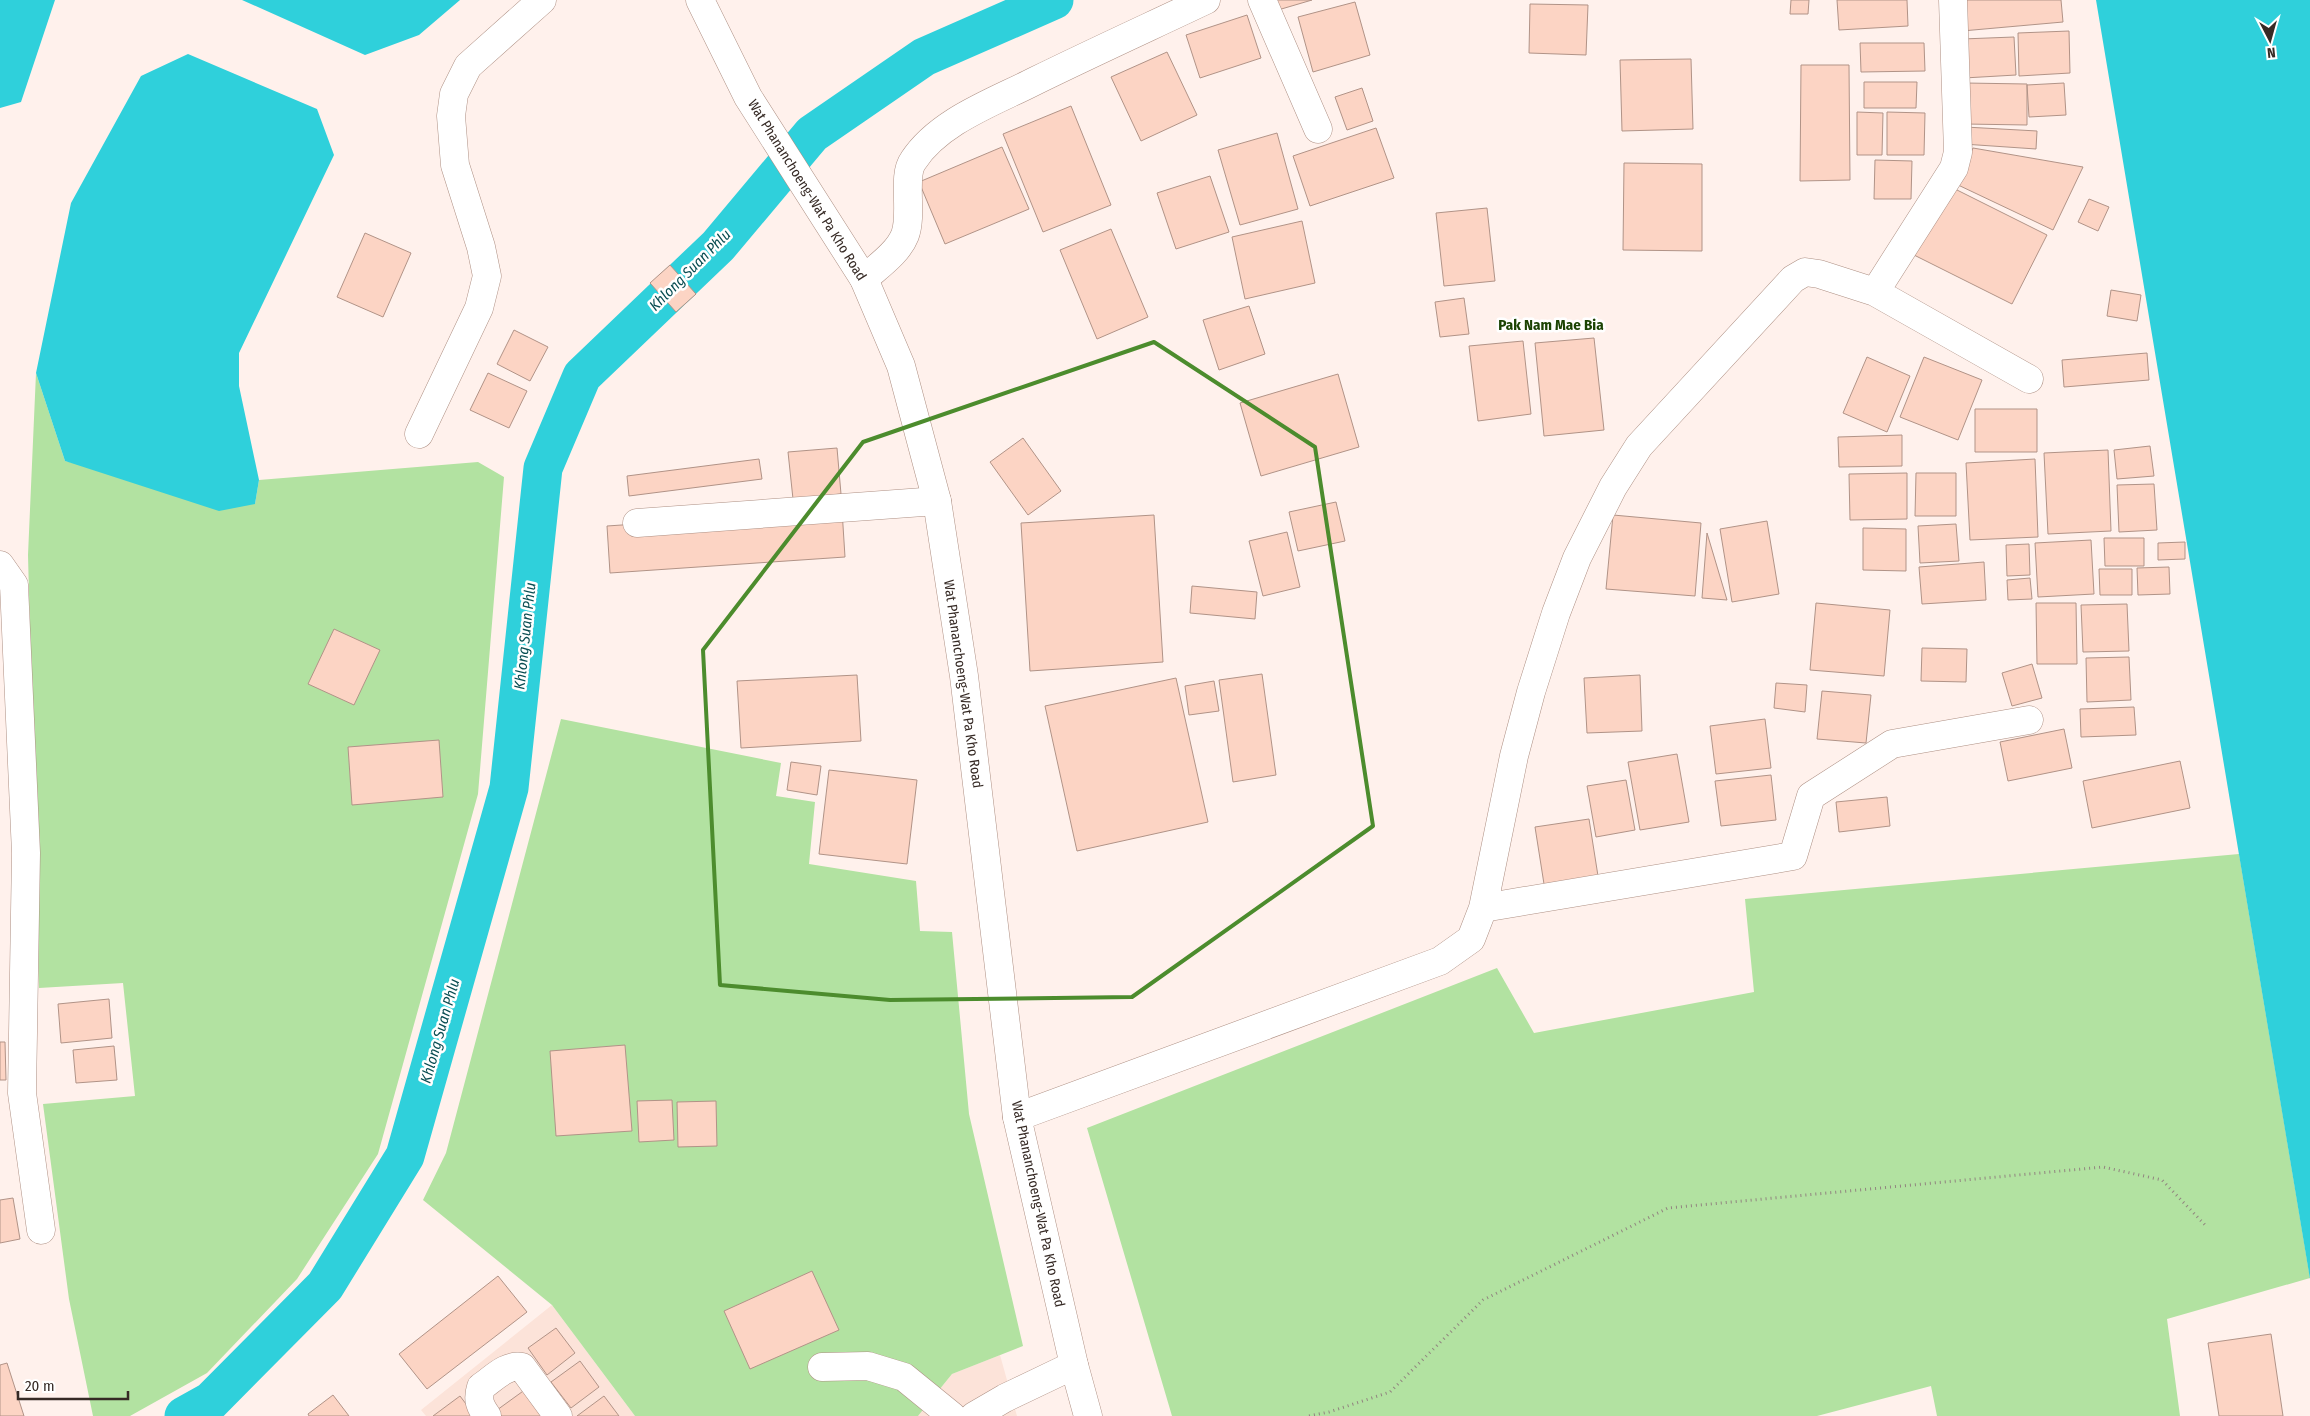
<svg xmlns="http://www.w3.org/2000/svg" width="2310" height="1416" font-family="'Fira Sans Condensed',sans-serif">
  <rect width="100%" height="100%" fill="#fff1ec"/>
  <!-- built -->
  <path fill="#fce3d9" d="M552,1305L635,1416H426L421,1410Z
    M1000,1355L1017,1416H918L952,1374Z"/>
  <!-- green -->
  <path fill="#b2e2a1" d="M36,373L65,461L255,504L259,480L478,462L504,477L478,794L378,1154L297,1279L207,1373L130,1416H93L69,1299L43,1104L135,1096L123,983L39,988L28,555Z
    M561,719L781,763L776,796L815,802L809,864L916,881L920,931L952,932L969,1114L1023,1346L952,1374L918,1416H635L552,1305L423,1200L446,1153Z
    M2239,854L2310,1278L2167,1319L2180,1416H1937L1931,1386L1817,1416H1172L1087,1128L1497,968L1534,1033L1754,992L1745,899Z"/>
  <!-- water -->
  <path fill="#2fd0db" d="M0,0H55L21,102L0,108Z
    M242,0H460L419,35L365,55Z
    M2096,0H2310V1279Z
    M188,54L317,109L334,155L239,353V386L259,480L255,504L219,511L65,461L36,373L71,203L141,76Z"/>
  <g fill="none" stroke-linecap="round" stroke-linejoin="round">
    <!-- canal -->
    <path stroke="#2fd0db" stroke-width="39" d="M184,1416L211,1401L325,1286L405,1156L509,788L543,468L582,376L718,246L812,134L924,57L1054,0"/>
  </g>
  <!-- building -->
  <path fill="#fcd4c4" stroke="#b19387" d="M1274,0H1312L1278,10Z
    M1791,0H1809L1808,14H1790Z
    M1837,0H1907L1908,26L1839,30Z
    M1959,0H2061L2063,22L1962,31Z
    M1355,2L1370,55L1313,72L1298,17Z
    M1530,4L1588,5L1586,55L1529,53Z
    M1247,15L1261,58L1200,78L1186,35Z
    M2069,31L2070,73L2019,76L2018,33Z
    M2014,37L2016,75L1964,78L1962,39Z
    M1860,43H1924L1925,71L1861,72Z
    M1167,52L1197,115L1141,141L1111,77Z
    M1691,59L1693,129L1622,131L1620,60Z
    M1801,65H1849L1850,180L1800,181Z
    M1864,82H1917L1916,108H1864Z
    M1965,83L2027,84V125L1965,124Z
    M2064,83L2066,115L2029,117L2027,85Z
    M1362,88L1373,121L1347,130L1335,97Z
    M1071,106L1111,205L1043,232L1003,134Z
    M1857,112L1883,113L1882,155H1857Z
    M1887,112L1925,113L1924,155H1887Z
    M1965,127L2037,131L2036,149L1963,144Z
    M1376,128L1394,178L1310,206L1293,156Z
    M1277,133L1298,209L1240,225L1218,150Z
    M1002,147L1029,209L945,244L919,182Z
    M1973,148L2083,167L2053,230L1956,184Z
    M1875,160L1912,161L1911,199H1874Z
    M1624,163L1702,164V251L1623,250Z
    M1210,176L1229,232L1176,249L1157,193Z
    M1949,186L2047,235L2012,304L1914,255Z
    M2089,199L2109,207L2098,231L2078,222Z
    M1487,208L1495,281L1444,286L1436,213Z
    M1302,221L1315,283L1245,299L1232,237Z
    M1111,229L1148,317L1097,339L1060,250Z
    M365,233L411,253L383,317L337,297Z
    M670,265L696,294L676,312L650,283Z
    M2111,290L2141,295L2137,321L2107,316Z
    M1464,298L1469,334L1440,337L1435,302Z
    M1249,306L1265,354L1219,370L1203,320Z
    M514,330L548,347L530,381L497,364Z
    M1594,338L1604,430L1544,436L1535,343Z
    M1523,341L1531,414L1478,421L1469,346Z
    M2147,353L2149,380L2064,387L2062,360Z
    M1867,357L1910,376L1887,432L1843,413Z
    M1924,357L1982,380L1958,440L1900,417Z
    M488,373L527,391L509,428L470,410Z
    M1338,374L1359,447L1261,476L1240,403Z
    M1975,409H2037V452H1975Z
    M1902,435V466L1839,467L1838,437Z
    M1023,438L1061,491L1028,515L990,462Z
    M2150,446L2154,476L2117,479L2114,450Z
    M837,448L841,494L793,499L788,452Z
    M2108,450L2111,531L2048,534L2044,453Z
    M759,459L762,479L629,496L627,476Z
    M2035,459L2038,537L1970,540L1966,463Z
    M1907,473V519L1850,520L1849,474Z
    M1916,473H1956V516H1915Z
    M2154,484L2157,530L2119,532L2117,485Z
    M1336,502L1345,541L1298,551L1289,512Z
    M842,510L845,557L610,573L607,526Z
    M1154,515L1163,662L1030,671L1021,523Z
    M1613,515L1701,523L1695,596L1606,589Z
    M1767,521L1779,594L1732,602L1720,529Z
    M1956,524L1959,561L1920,563L1918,526Z
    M1863,528L1906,529V571L1863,570Z
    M1287,532L1300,587L1263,596L1249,541Z
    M1707,533L1727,600L1702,598Z
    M2104,538H2144V566H2105Z
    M2091,540L2094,594L2038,597L2035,543Z
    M2185,542V559L2158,560V543Z
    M2029,544L2030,575L2007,576L2006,545Z
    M1984,562L1986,600L1922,604L1919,567Z
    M2169,567L2170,594L2138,595L2137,568Z
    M2099,569H2132V595H2100Z
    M2030,578L2032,599L2008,600L2007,580Z
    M1192,586L1257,592L1255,619L1190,613Z
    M1816,603L1890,610L1884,676L1810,670Z
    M2036,603H2076L2077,664H2037Z
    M2127,604L2129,651L2083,652L2081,605Z
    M334,629L380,650L354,705L308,684Z
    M1922,648L1967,649L1966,682L1921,681Z
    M2129,657L2131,700L2087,702L2086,658Z
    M2032,664L2042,698L2012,706L2002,673Z
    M1262,674L1276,775L1233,782L1219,680Z
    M857,675L861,741L741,748L737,681Z
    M1640,675L1642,731L1587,733L1584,678Z
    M1176,678L1208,822L1077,851L1045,706Z
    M1214,681L1219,711L1189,715L1185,686Z
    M1776,683L1807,685L1805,712L1774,708Z
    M1822,691L1871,695L1866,743L1817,739Z
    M2134,707L2136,735L2081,737L2080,709Z
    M1765,719L1771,768L1716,774L1710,726Z
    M2064,729L2072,768L2008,781L2000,742Z
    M439,740L443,797L352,805L348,747Z
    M1677,754L1689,822L1640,830L1628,762Z
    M2180,761L2190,808L2092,828L2083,781Z
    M791,762L821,766L817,795L787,790Z
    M829,770L917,780L907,864L819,854Z
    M1771,775L1776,820L1721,826L1715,781Z
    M1626,780L1635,830L1596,837L1587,786Z
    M1887,797L1890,826L1839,832L1836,802Z
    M1589,819L1598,876L1544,884L1535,827Z
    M109,999L112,1038L61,1043L58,1004Z
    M0,1042H5L6,1080H0Z
    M625,1045L632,1131L556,1136L550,1051Z
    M114,1046L117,1080L76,1083L73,1050Z
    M672,1100L674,1140L639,1142L637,1101Z
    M716,1101L717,1146L678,1147L677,1102Z
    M13,1198L20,1239L0,1243V1200Z
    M812,1271L839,1330L750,1369L724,1311Z
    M498,1276L527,1312L427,1389L399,1354Z
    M556,1328L575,1353L547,1375L528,1348Z
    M2271,1334L2283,1416H2219L2208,1343Z
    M580,1361L599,1387L571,1408L551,1382Z
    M7,1363L24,1416H0V1365Z
    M526,1389L541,1416H501L497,1410Z
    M333,1395L349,1416H309L308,1414Z
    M460,1396L475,1416H433Z
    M604,1396L619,1416H577Z"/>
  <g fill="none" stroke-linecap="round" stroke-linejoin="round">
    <defs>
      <path id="minor" d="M1262,0L1318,129
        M864,279C877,267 898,253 905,235C913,214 902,176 913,161C939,121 994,102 1035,81C1092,53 1149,27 1206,0
        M1875,292L1954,168L1958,152L1953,0
        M419,434L479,308L487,276L481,247L455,165L451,116L454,94L468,66L542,0
        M637,523L937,501
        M0,565L14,585L26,853L22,1093L41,1230
        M1483,908L1793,856L1811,796L1892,744L2029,720
        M1017,1117L1440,961L1471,939L1483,908L1514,756L1531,692L1556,613L1577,558L1613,487L1639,446L1793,279L1805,272L1819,274L1875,292L2029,379
        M822,1367L868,1366L904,1377L952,1416
        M487,1416C480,1406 477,1400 481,1387C493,1379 506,1364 522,1367L558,1416
        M974,1416L1005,1398L1074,1365"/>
      <path id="major" d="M700,0L748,97L864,279L901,366L937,501L964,676L1017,1117L1074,1365L1088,1416"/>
    </defs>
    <!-- minor casing -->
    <use href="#minor" stroke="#ae9084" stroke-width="29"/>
    <!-- major casing -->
    <use href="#major" stroke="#ae9084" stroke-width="29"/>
    <!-- path -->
    <path stroke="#91847f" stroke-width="3" stroke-dasharray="1 4" stroke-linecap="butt" d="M1309,1416L1329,1412L1390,1392L1483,1300L1668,1208L2103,1167L2162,1180L2207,1227"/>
    <!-- minor -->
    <use href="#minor" stroke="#fff" stroke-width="28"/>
    <!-- major -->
    <use href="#major" stroke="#fff" stroke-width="28"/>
  </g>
  <!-- marked area -->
  <path fill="none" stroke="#4c8c2d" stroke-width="4" stroke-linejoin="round" d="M1154,342L1315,447L1373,826L1132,997L890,1000L720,985L703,650L863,442Z"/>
  <g text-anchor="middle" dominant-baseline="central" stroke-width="5" stroke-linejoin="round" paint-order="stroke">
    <!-- street labels -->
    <g font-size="14" fill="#362a25" stroke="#fff">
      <text transform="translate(807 190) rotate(58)">Wat Phananchoeng-Wat Pa Kho Road</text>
      <text transform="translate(963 684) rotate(82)">Wat Phananchoeng-Wat Pa Kho Road</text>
      <text transform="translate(1038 1204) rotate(78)">Wat Phananchoeng-Wat Pa Kho Road</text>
    </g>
    <!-- water labels -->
    <g font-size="15" font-style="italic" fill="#094d52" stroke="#fff">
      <text transform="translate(690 270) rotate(-45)">Khlong Suan Phlu</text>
      <text transform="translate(525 636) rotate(-84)">Khlong Suan Phlu</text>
      <text transform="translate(440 1031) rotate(-74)">Khlong Suan Phlu</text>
    </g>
    <!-- neighbourhood labels -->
    <g font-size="15" font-weight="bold" fill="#1b4303" stroke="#fff">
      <text x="1551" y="325">Pak Nam Mae Bia</text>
    </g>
  </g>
  <!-- north arrow -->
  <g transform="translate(2270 40) rotate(174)" stroke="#ffffff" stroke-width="4" paint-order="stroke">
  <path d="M0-4L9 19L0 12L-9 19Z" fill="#362a25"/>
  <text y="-8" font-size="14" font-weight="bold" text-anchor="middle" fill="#362a25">N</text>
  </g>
  <!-- scale -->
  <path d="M18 1391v8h110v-8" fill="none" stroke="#362a25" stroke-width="2.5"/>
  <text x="25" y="1391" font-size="15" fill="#362a25" stroke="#ffffff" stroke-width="4" paint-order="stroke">20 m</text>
</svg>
